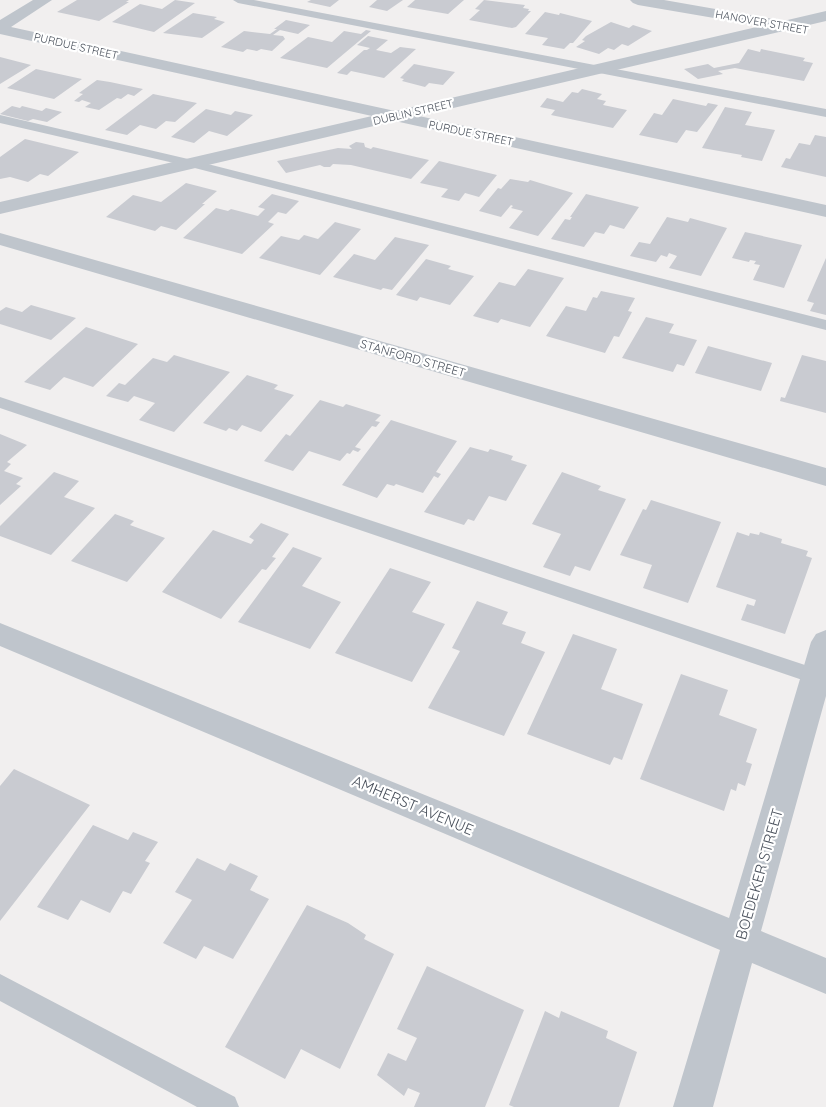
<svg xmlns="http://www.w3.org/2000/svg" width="826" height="1107" font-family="Quicksand,sans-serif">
  <rect width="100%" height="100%" fill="#f1efef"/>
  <!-- building -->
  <path fill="#c9cbd1" d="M77,0H129L126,2H129L99,21L57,12Z
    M175,0L195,3L154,32L112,22L140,4L162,9Z
    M311,0H339L330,7L307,2Z
    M377,0H403L387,11L369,7Z
    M415,0H464L448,14L407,7Z
    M484,0L525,5L523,8L529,9L528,11H531L516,27L512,28L469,20L480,10L475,9Z
    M545,12L559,15L560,13L592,21L573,43H570L564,49L542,45L548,38L525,34Z
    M193,13L217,17L214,19L225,22L202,38L163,33Z
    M286,20L310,25L298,34L280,30L273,35L283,36L285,39L272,51L261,49L257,51L247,49L243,52L221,47L244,31L270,34L277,29H274Z
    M611,22L629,28L633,25L652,31L628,46L622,44L614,50L608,48L599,54L576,47L585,41L582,40L586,36Z
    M366,30L371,31L327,68L280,58L308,37L332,42L344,31L361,34Z
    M368,36L388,40L376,50L391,53L400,47L416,49L384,78L351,71L347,75L337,73L364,50H367L370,48L357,45Z
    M748,49L760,52L761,49L805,58L803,61L813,63L804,81L735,68L718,71L723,74L698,79L684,69L708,64L714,68L739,63Z
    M0,57L31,65L0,84Z
    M414,64L455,72L443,85L429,83L425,87L402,81L404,79L400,78Z
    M36,69L82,79L54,99L7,88Z
    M97,80L110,82L143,89L134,96L128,94L121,99L117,98L99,110L85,107L91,103L82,100L79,102L74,101L83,94L79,93Z
    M582,89L602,94L597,99L606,101L603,105L627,110L613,128L551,115L555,110L540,107L547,98L563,102L572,92L578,93Z
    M153,94L197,103L175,122L166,121L156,129L140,125L127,135L105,130Z
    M673,99L706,106L708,103L718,105L697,132L686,130L677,143L639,135L654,113L662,115Z
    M12,106L20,108L22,106L42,111L46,108L62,112L47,122L33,119L28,121L0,114Z
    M725,107L752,112L745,125L775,130L762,161L741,157L742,155L702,148Z
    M206,109L231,115L235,111L253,115L227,136L209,131L194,143L171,137Z
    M815,135L826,137V177L781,167L786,158L790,159L799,143L810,145Z
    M25,139L79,152L48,176L40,174L28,182L10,177L0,179V157Z
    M356,142L364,143L365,147L371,149L373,147L429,160L411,179L351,165L333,164L330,167H324L320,165L286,173L277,161L338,148L352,149L349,146Z
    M439,161L497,175L479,197L465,193L459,201L441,197L448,189L420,183Z
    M510,179L528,182L530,180L573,193L538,236L509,228L523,211L511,208L513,206L511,205L501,217L479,211L498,188L501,189Z
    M186,183L217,191L202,204H205L176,230L161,226L155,231L106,217L133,195L161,202Z
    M272,194L299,201L286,214L278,212L268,222L274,224L242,254L183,238L216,208L228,211L231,209L258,216L265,209L258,207Z
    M586,194L639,207L624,229L610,225L604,234L595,232L584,247L551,239L565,219L570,220L572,217H570Z
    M667,217L688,222L690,218L727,228L701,276L669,268L677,256L669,253L667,257L661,255L656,262L630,256L639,242L650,244Z
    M335,222L361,229L320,275L259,258L281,236L299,240L304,235L318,239Z
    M745,232L802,245L784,288L753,280L760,265L754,264L756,261L750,260L749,262L732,258Z
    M395,237L429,245L392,290L383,288L381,290L333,277L354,254L375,260Z
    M826,258V315L810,311L814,303L807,301Z
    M426,259L451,266L448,269L474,276L450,305L420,297L417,301L396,295Z
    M528,269L564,278L530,327L501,319L498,323L473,316L499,282L515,286Z
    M601,291L635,298L628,311L632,312L619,337L614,336L605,353L546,336L566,306L586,311L593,297L597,298Z
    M31,305L76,318L51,340L0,324V311L6,307L22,312Z
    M646,317L674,324L669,333L697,340L684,366L677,364L673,372L622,358Z
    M86,327L138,344L93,387L64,377L50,390L24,382Z
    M708,346L772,363L761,391L695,373Z
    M174,355L230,372L174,432L139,420L155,403L134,396L128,402L106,396L119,383L125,385L153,358L167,362Z
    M802,355L826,361V413L780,401L781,397L785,398Z
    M247,375L278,385L274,389L294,395L261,432L242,425L237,431L229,428L226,431L203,423Z
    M320,400L343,407L346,404L381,415L375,421L380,422L376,427L372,426L355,447L361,449L358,452L353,450L350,454L347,453L340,461L309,451L293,471L264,461L286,434L290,436Z
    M391,420L457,441L436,472L441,474L438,478L434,476L423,493L396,484L394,486L387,484L377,498L342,485Z
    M0,434L27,445L7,462L11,464L4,471L23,478L16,484L21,486L0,505Z
    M470,447L488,452L490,449L513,456L511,460L527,465L506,501L489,496L474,521L468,519L464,525L424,512Z
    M54,472L79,481L64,497L95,508L51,555L0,536V526Z
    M562,472L601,486L598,490L626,499L590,571L575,566L570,576L543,567L561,534L532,524Z
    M651,500L721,522L688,603L643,588L652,565L620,555L643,509L646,510Z
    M115,514L134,521L130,525L165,538L127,582L71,561Z
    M261,523L289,534L272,557L276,558L266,570L262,569L221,619L162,592L213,530L251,544L254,540L249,537Z
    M737,532L749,536L750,533L759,535L760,532L782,539L781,543L808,551L806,556L812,558L785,634L741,620L747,604L754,606L756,600L716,587Z
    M293,547L322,558L302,586L341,602L310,649L238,622Z
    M390,568L431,582L412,612L445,624L412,682L335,653Z
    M477,601L508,612L502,624L526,632L521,643L545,652L504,736L428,708L460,651L452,648Z
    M573,634L617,649L601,689L643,704L622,760L614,757L610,765L527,734Z
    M681,674L728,690L719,715L757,729L746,762L752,764L745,786L738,783L736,791L731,789L724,811L640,779Z
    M14,769L90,805L0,921V786Z
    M93,825L128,840L133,832L158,842L145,861L150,863L131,894L123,891L110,913L81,900L68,920L37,907Z
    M197,858L225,871L230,863L258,876L250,890L269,899L233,959L204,946L196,959L163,943L192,900L175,892Z
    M307,905L348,923L366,935L364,939L394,954L340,1069L301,1049L285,1079L225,1047Z
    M427,966L524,1010L485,1107H414L420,1093L408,1088L404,1096L377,1075L388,1053L406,1061L417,1038L397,1029Z
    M545,1011L559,1018L561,1011L608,1031L606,1038L637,1052L619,1107H514L509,1105Z"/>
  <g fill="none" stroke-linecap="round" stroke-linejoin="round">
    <!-- lane -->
    <path fill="#bfc5cc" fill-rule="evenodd" d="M233,0H254L826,109V117L238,3Z
      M0,115L188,159L826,320V330L187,166L0,123Z
      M0,397L826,672V688L0,408Z
      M0,974L235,1097L239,1107H197L0,1001Z"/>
    <!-- street -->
    <path fill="#bfc5cc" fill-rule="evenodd" d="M33,0H52L11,27L395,111L761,26L638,5L633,3L630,0H664L773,19L779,22L826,11V21L419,116L826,205V217L395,121L0,214V202L372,116L0,34V20Z
      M0,233L826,468V486L0,245Z
      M0,623L729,918L811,642L816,634L826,630V696L761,931L826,958V994L752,963L713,1107H673L720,950L0,646Z"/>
  </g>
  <g text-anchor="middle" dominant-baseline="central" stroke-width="4.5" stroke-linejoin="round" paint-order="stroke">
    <!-- far-street labels -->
    <g font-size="11" fill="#49505b" stroke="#fff">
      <text transform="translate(762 22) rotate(10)">HANOVER STREET</text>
      <text transform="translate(76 46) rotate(13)">PURDUE STREET</text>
      <text transform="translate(413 112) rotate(-13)">DUBLIN STREET</text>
      <text transform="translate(471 133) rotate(12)">PURDUE STREET</text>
    </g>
    <!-- street labels -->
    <g font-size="12" fill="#49505b" stroke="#fff">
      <text transform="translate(413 358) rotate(16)">STANFORD STREET</text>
    </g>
    <!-- near-street labels -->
    <g font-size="15" fill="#49505b" stroke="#fff">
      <text transform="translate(413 805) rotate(23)">AMHERST AVENUE</text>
      <text transform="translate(759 874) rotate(-74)">BOEDEKER STREET</text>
    </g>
  </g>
</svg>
